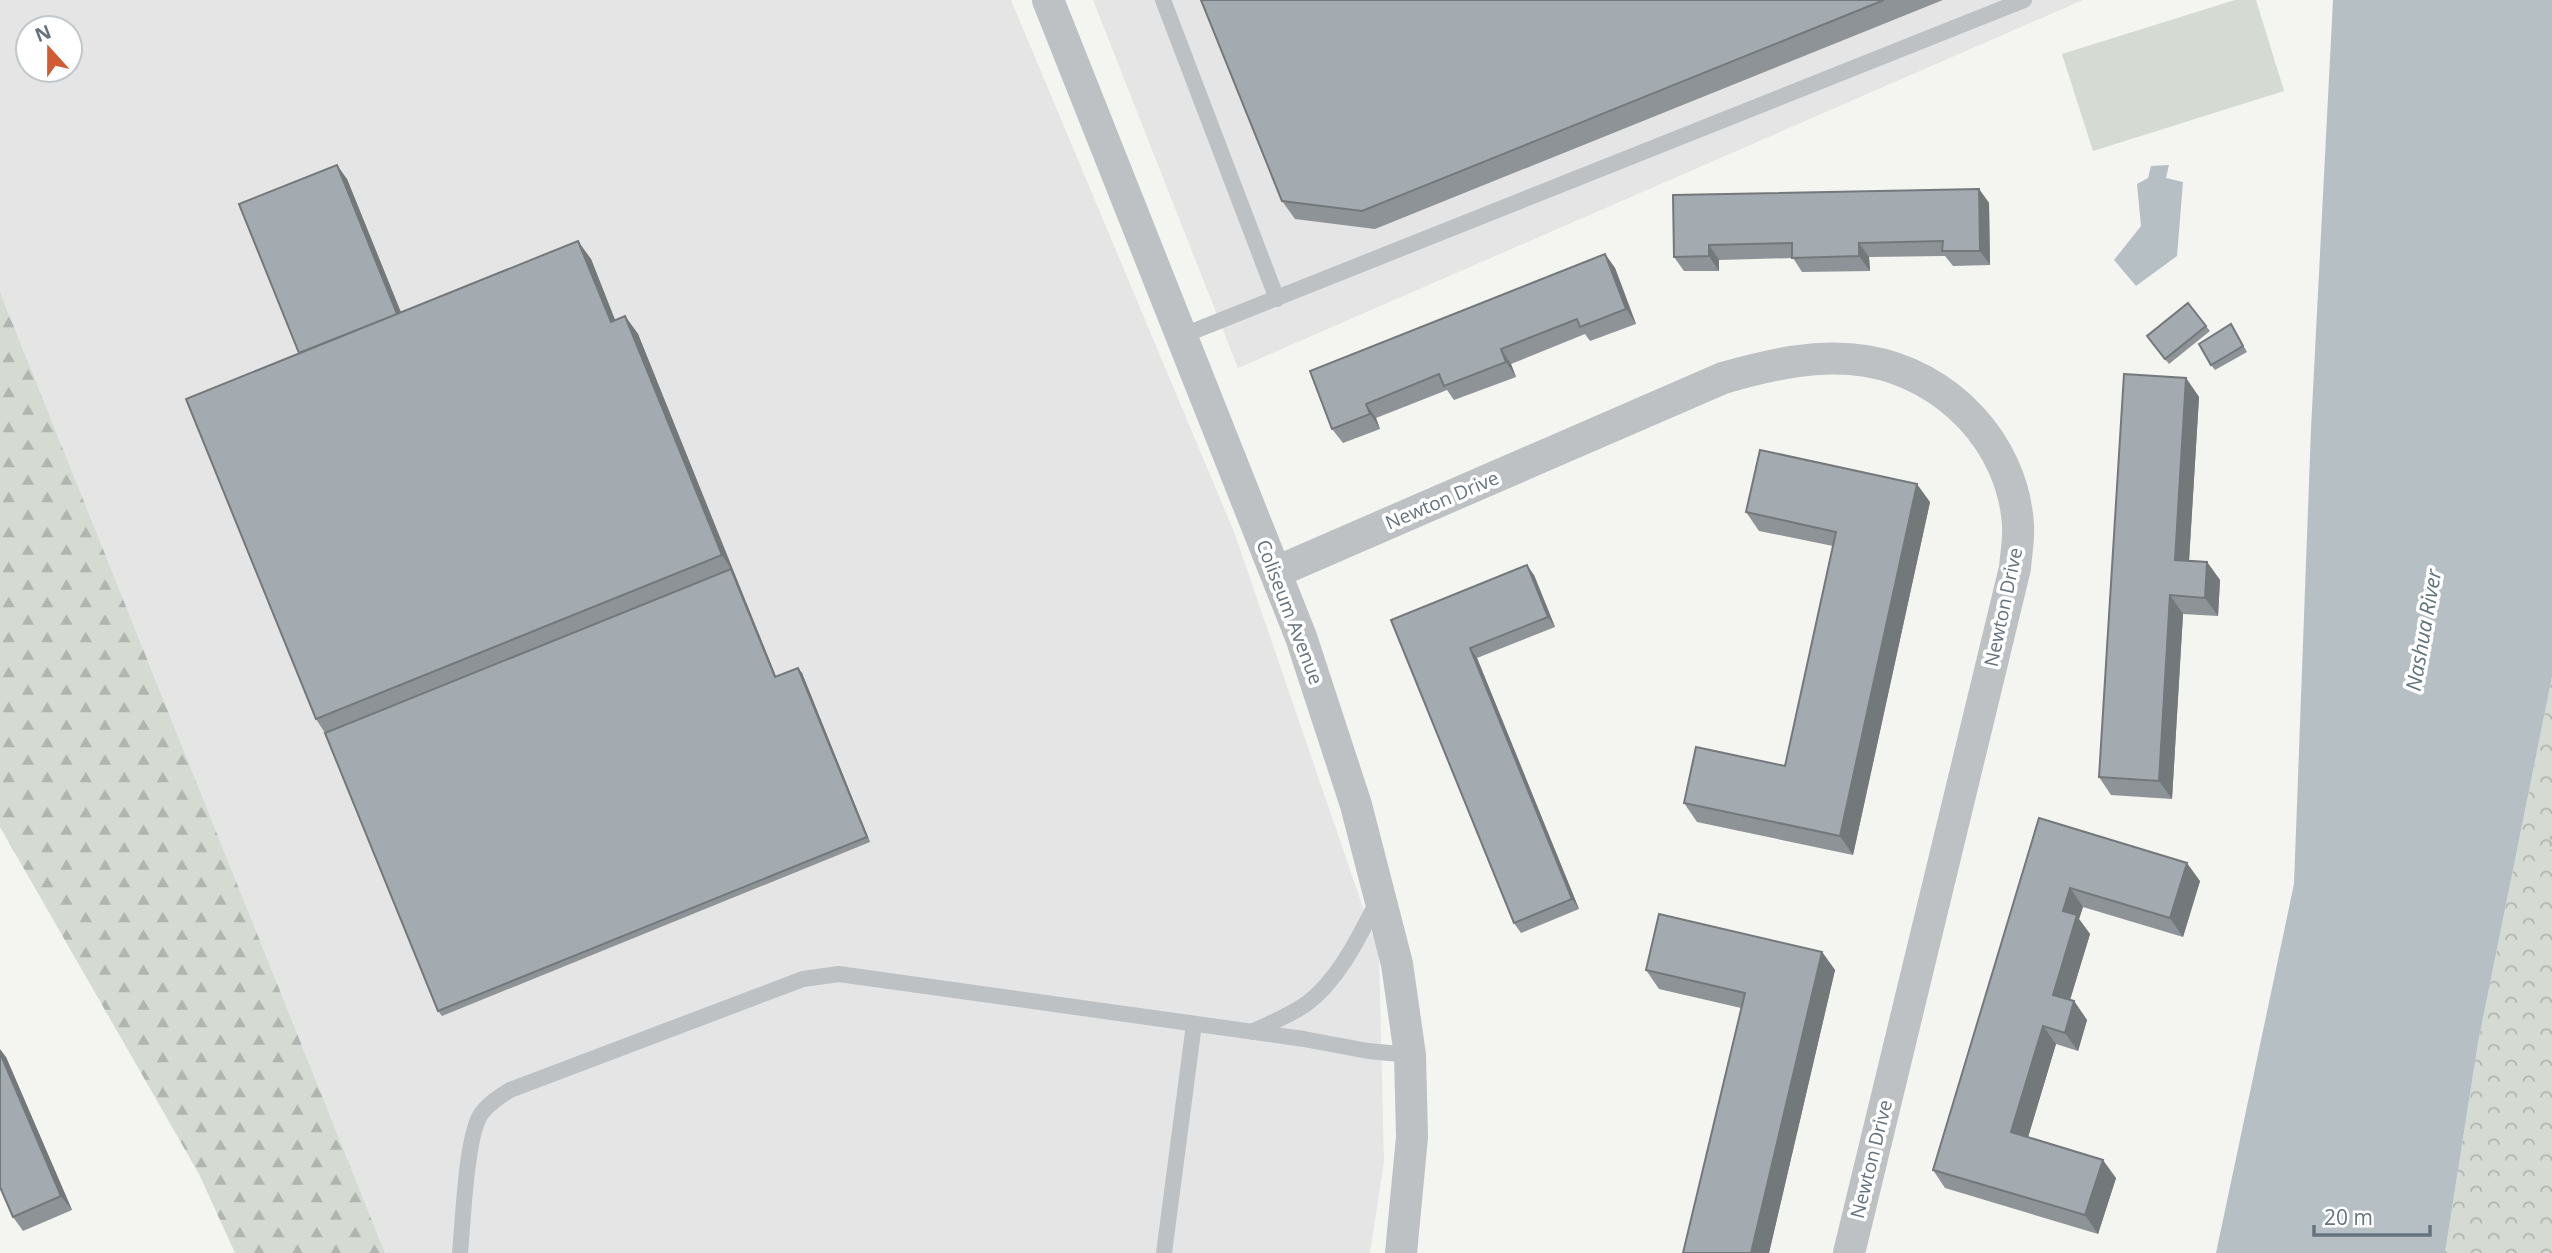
<svg xmlns="http://www.w3.org/2000/svg" width="2552" height="1253" font-family="'Open Sans',sans-serif">
  <defs>
    <pattern id="forest-firs" width="22" height="20" patternUnits="userSpaceOnUse" patternTransform="scale(1.75)"><rect width="22" height="20" fill="#d5dad2"/><path d="M5 1l3.5 6h-7zM16 11l3.5 6h-7z" fill="#b0b5b0"/></pattern>
    <pattern id="park-crowns" width="20" height="18" patternUnits="userSpaceOnUse" patternTransform="scale(1.75)"><rect width="20" height="18" fill="#d5dad2"/><path d="M2 6a3 3 0 1 1 6 0M12 15a3 3 0 1 1 6 0" fill="none" stroke="#b0b5b0"/></pattern>
  </defs>
  <rect width="100%" height="100%" fill="#f4f4f0"/>
  <!-- built -->
  <path fill="#e4e5e4" fill-rule="evenodd" d="M0,0H1011L1234,532L1379,954L1384,1161L1370,1253H385L0,292ZM28,28H70V70H28Z
    M1093,0H2083L1238,368Z"/>
  <!-- grass -->
  <path fill="#d5dad2" d="M2235,0H2256L2284,91L2093,151L2062,54Z"/>
  <!-- forest -->
  <path fill="url(#forest-firs)" d="M0,292L385,1253H235L199,1174L0,827Z"/>
  <!-- park -->
  <path fill="url(#park-crowns)" d="M2552,677V1253H2445L2478,1043Z"/>
  <!-- water -->
  <path fill="#b6c0c4" d="M2333,0H2552V677L2478,1043L2445,1253H2216L2294,884L2311,429Z
    M2169,165L2166,178L2183,182L2177,256L2136,286L2114,260L2141,226L2137,184L2148,178L2151,166Z"/>
  <g fill="none" stroke-linecap="round" stroke-linejoin="round">
    <!-- path -->
    <path stroke="#b7babc" stroke-width="4.5" stroke-dasharray="3.5 3.5" stroke-linecap="butt" d="M2552,836V851"/>
    <!-- service -->
    <path stroke="#bdc1c4" stroke-width="16" d="M1163,0L1277,299
      M1184,335L2024,0
      M1252,1032C1270,1023 1291,1015 1306,1004C1339,980 1360,935 1378,900
      M460,1253C463,1223 466,1136 481,1114C488,1104 499,1097 510,1090L803,979L839,974L1304,1039L1368,1051L1410,1055
      M1164,1253L1194,1024"/>
    <!-- minor -->
    <path stroke="#bdc1c4" stroke-width="32" d="M1048,0L1301,637L1356,805L1397,964L1410,1055L1412,1137L1401,1253
      M1276,572L1723,378C1769,365 1818,353 1866,361C1947,374 2013,443 2018,525C2019,539 2016,554 2015,568L1849,1253"/>
  </g>
  <!-- wall -->
  <path fill="#8d9397" d="M1201,0H1943L1375,229L1295,219L1282,201Z
    M347,179L401,312L591,259L615,320L625,316L638,334L776,676L798,668L802,673L870,842L442,1016L438,1011L325,733L316,719L299,353Z
    M1979,189L1989,203L1990,265L1953,266L1945,256L1869,257L1870,271L1802,272L1793,258L1719,260V271H1684L1674,257L1673,195Z
    M1605,254L1615,268L1636,324L1590,341L1585,334L1511,364L1516,377L1454,400L1447,390L1376,418L1380,429L1343,443L1332,429L1310,371Z
    M2231,324L2247,352L2215,370L2211,365Z
    M2206,326L2210,331L2169,364L2150,341Z
    M2186,378L2199,397L2189,560L2207,562L2220,580L2218,616L2183,614L2172,799L2111,795L2099,777Z
    M1930,502L1853,855L1697,822L1684,803L1785,766L1833,546L1759,531L1746,512Z
    M1534,575L1555,627L1477,658L1579,909L1521,933L1514,923L1391,620Z
    M2039,818L2200,881L2183,937L2083,907L2079,919L2090,934L2070,1000L2074,1001L2087,1020L2078,1051L2056,1044L2028,1137L2116,1178L2098,1234L1945,1188L1933,1170Z
    M1822,952L1835,970L1769,1253H1683L1741,1008L1659,989L1646,970Z
    M6,1057L72,1210L23,1231L13,1217Z"/>
  <!-- shaded-wall -->
  <path fill="#73787b" d="M337,165L347,179L409,333L399,318Z
    M1979,189L1989,203L1990,265L1980,251Z
    M578,241L591,259L623,340L611,322Z
    M1859,243L1869,257L1870,271L1859,256Z
    M1709,245L1719,260V271L1709,256Z
    M1605,254L1615,268L1636,324L1626,309Z
    M625,316L638,334L778,682L775,677L731,569L722,555Z
    M1501,349L1511,364L1516,377L1506,362Z
    M2186,378L2199,397L2188,578L2175,560Z
    M1366,404L1376,418L1380,429L1370,414Z
    M1917,484L1930,502L1853,855L1840,836Z
    M2207,562L2220,580L2218,616L2205,598Z
    M1527,565L1534,575L1555,627L1548,617Z
    M2170,595L2183,614L2172,799L2159,781Z
    M1470,648L1477,658L1579,909L1572,899Z
    M798,668L802,673L870,842L867,837Z
    M2187,863L2200,881L2183,937L2170,918Z
    M2070,888L2083,907L2079,919L2090,934L2066,1013L2053,995L2063,911Z
    M1822,952L1835,970L1769,1253H1751Z
    M2074,1001L2087,1020L2078,1051L2065,1033Z
    M2043,1026L2056,1044L2024,1151L2011,1132Z
    M0,1049L6,1057L72,1210L61,1196L0,1053Z
    M2103,1160L2116,1178L2098,1234L2085,1215Z"/>
  <!-- building -->
  <path fill="#a4abb0" stroke="#73787b" stroke-width="2" d="M1201,0H1884L1362,211L1282,201Z
    M337,165L397,314L299,353L239,204Z
    M1979,189L1980,251H1942L1943,241L1859,243V256L1792,258V243L1709,245V256L1674,257L1673,195Z
    M578,241L611,322L625,316L722,555L316,719L186,399Z
    M1605,254L1626,309L1580,327L1577,319L1501,349L1506,362L1444,386L1439,374L1366,404L1370,414L1332,429L1310,371Z
    M2188,303L2206,326L2165,359L2147,336Z
    M2231,324L2243,346L2211,365L2199,344Z
    M2124,374L2186,378L2175,560L2207,562L2205,598L2170,595L2159,781L2099,777Z
    M1760,450L1917,484L1840,836L1684,803L1696,747L1785,766L1836,532L1746,512Z
    M1527,565L1548,617L1470,648L1572,899L1514,923L1391,620Z
    M731,569L775,677L798,668L867,837L438,1011L325,733Z
    M2039,818L2187,863L2170,918L2070,888L2063,911L2077,915L2053,995L2074,1001L2065,1033L2043,1026L2011,1132L2103,1160L2085,1215L1933,1170Z
    M1659,914L1822,952L1751,1253H1683L1745,993L1646,970Z
    M0,1053L61,1196L13,1217L0,1187Z"/>
  <g text-anchor="middle" dominant-baseline="central" stroke-width="7" stroke-linejoin="round" paint-order="stroke">
    <!-- street labels -->
    <g font-size="19" fill="#65737e" stroke="#fff">
      <text transform="translate(1442 500) rotate(-23)">Newton Drive</text>
      <text transform="translate(2003 607) rotate(-78)">Newton Drive</text>
      <text transform="translate(1290 612) rotate(69)">Coliseum Avenue</text>
      <text transform="translate(1871 1159) rotate(-76)">Newton Drive</text>
    </g>
    <!-- water labels -->
    <g font-size="21" font-style="italic" fill="#61747c" stroke="#fff">
      <text transform="translate(2423 630) rotate(-80)">Nashua River</text>
    </g>
  </g>
  <!-- north arrow -->
  <g transform="translate(49 49) rotate(339)"><circle r="33" fill="#ffffff" stroke="#c1c7cb" stroke-width="2"/>
  <path d="M0-5L12 26L0 18L-12 26Z" fill="#d25b32"/>
  <text y="-10" font-size="19" font-weight="bold" text-anchor="middle" fill="#65737e">N</text>
  </g>
  <!-- scale -->
  <path d="M2314 1225v10h116v-10" fill="none" stroke="#65737e" stroke-width="3.5"/>
  <text x="2324" y="1225" font-size="21" fill="#65737e" stroke="#ffffff" stroke-width="5" paint-order="stroke">20 m</text>
</svg>
